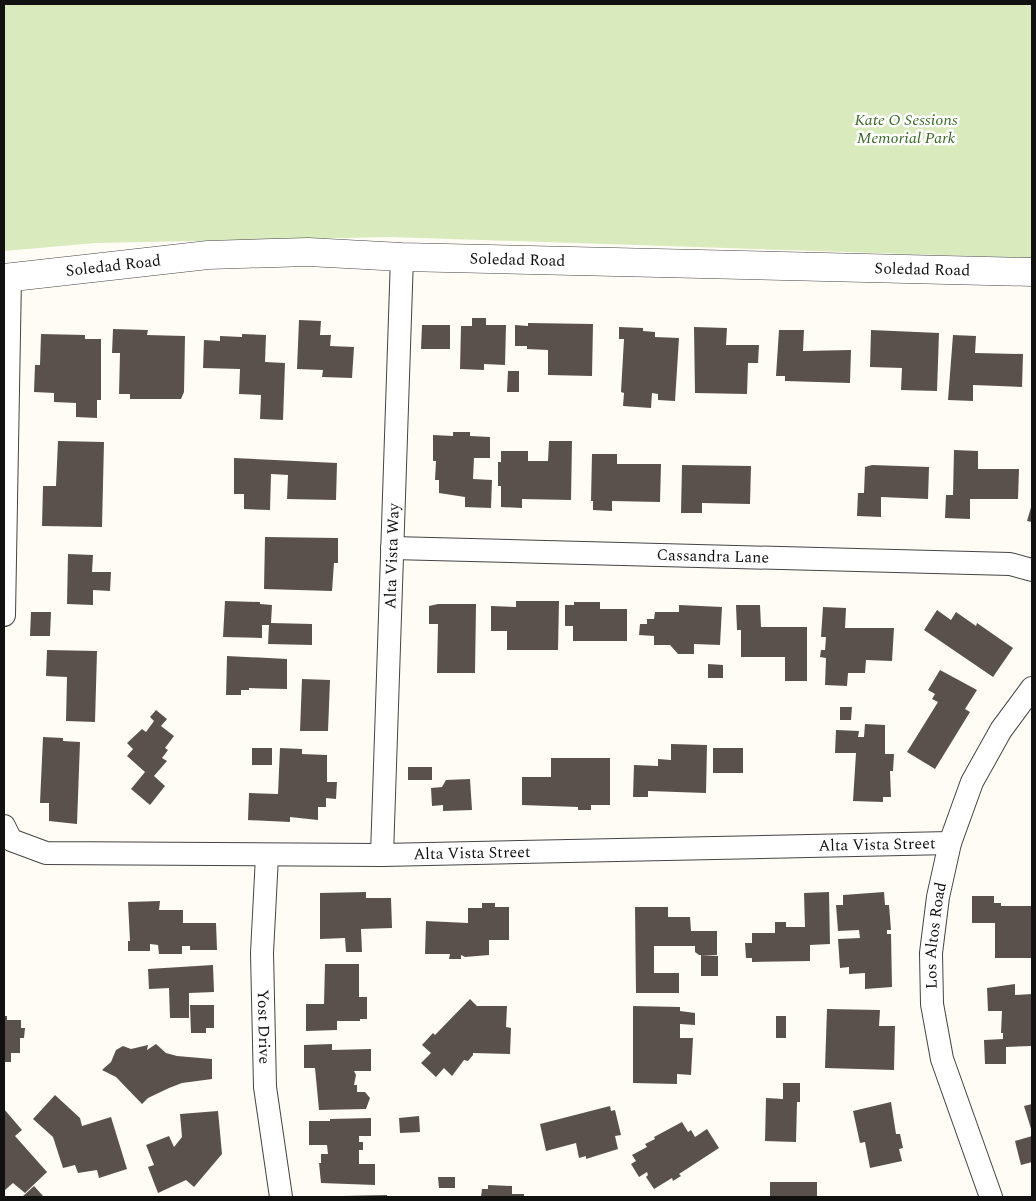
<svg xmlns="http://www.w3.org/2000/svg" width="1036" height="1201" font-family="Spectral,serif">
  <rect width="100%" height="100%" fill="#fffcf5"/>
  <!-- green -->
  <path fill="#d9eabd" d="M4,4H1032V258L391,237L96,243L4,251Z"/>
  <!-- building -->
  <path fill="#5a514d" d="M472,318H486V325H506L505,365L484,364V370L460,369L461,326H472Z
    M299,320L321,321L320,335H331L330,346L354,347L352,378L322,377L323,370L297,369Z
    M528,323L593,324L592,376L548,375V350L527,349V346H515V325L528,326Z
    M422,325H450V349H421Z
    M619,327L643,328V331L655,332V337L679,338L675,401L658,400V394L652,393L651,408L623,406L624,393L621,392L624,339H619Z
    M694,327L727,328L726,345H759L758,363H748L747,394L695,393Z
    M113,329L148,330L147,335L185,336L184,392L181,399H130V394H119L120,353H112Z
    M779,330H804L803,351L851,350L850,383L785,381V376H776Z
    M871,330L939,333L937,391L901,390L902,368L870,367Z
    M41,334L85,335V339H101V400H97V418L76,417V403L54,402V393L34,392L35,365H40Z
    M242,334L266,335L265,362L285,363L283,420L260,419L261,395L239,394L240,369L203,368L204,340L220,341V336L242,337Z
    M953,335L976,336L975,353L1023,354L1022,387L973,385V401L948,400Z
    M508,371H519V392H507Z
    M453,432H470V436L490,437V458H474L473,479L492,480L491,508L465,507V497L439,493V480H435L436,461H433V435L453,436Z
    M58,441L104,442L102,527L42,526L43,486H56Z
    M549,441H572L571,500L522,499V508L501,507V486H498V462H501V451H528V461H548Z
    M954,450L978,451V469H1019L1018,499H970V519L945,518L946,495H953Z
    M592,454H617V464H661L660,502L612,501V511L593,510V501H591Z
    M234,458L337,463L336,500L287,499L288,475L271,474L270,510L244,509V494H234Z
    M682,465L751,466L750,504L702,503V513H681Z
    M872,465L929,467L928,499L881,497V517L857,516L858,493H864L865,467Z
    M1032,504V522L1027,521Z
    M265,537L338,538V563H334L332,591L264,589Z
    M68,554L93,555L92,572H111L110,591L93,590V605L67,604Z
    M225,601L260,602V604L272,605L271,623L312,624V645L268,644L269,625H262V638L223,637Z
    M516,601H559L558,650H507V631H491V606L516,607Z
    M574,602H600V609H627V641H573V626H565V605H574Z
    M438,604H476L475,673H437L438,624H429V606Z
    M679,605L722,607L720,645L694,644V654H678L670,645H654V636L639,635L640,624H647V619H654L655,612H679Z
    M736,605H760L761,627H807V681H785V657H741V630H737Z
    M823,607L846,608L845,628H894L892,661L866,660L865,673H848L847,686L825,685L826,658L820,657L821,650H825L826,637H821Z
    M937,610L951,620L956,612L976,626L977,623L1013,648L993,677L924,630Z
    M31,612H51L50,636H30Z
    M47,650L97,651L95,722L66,721L67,677L46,676Z
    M227,656L287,659V689L249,688V690H241V695H226Z
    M708,664L723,665V678H708Z
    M940,670L977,690L965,709L970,712L935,769L907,752L938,702L932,699L935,694L928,690Z
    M302,679L330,680L328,731H300Z
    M840,707H852L851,720H840Z
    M156,710L167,719L161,726L174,736L165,748L168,750L162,758L167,761L154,776L165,786L150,805L131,789L145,772L127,756L133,749L127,743L142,729L146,732L154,721L150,717Z
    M865,724L885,725V754H894L893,771H890L891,797H883V802L853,801L856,753H835L836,730L859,731L858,737H864Z
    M43,737L63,738V741L80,742L77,824L49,821V803H40Z
    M671,744L707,745L706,793L648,791V797H633L634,765L658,766V759L671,760Z
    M252,748H272V765H252Z
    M280,748L302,749V754L327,755V782H337L336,799L326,798V807H318V820L290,817V822L248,820L249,793L278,794Z
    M713,748H743V773H713Z
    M551,758H610V805H591V810H578V807L522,805V777H551Z
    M408,767H432V780H408Z
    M470,779L472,810L443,811V805L432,806L431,788L442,787L446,780Z
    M366,892V898H391L392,928L361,929L362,952H346L345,938L320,939V893Z
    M829,892L830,944L810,945V961L752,962V958H746L745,943H752V933H775V922H786V927H805L804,893Z
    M884,892L885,905H889L891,930H887V934H891L892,987L865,989V973L849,974V967L840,968L838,939L860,938L859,930L838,931L836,905H843V895Z
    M972,896H994V903H1001V906H1031L1032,958H995V923H972Z
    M160,901L159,910H183V923H216L217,950H190V946H182V954H159L158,945L150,944V951H128V941H130L128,902Z
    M482,903H495V907H509V940H489V955L465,957L461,955V959H449L450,954H425L426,921L468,923V908H482Z
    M635,907H668V917H690L691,931H717V955H699L695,952V946H654V973H679V993H636Z
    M701,955L718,956V976H701Z
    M325,964H359V997H367V1019H360V1021H337V1030L306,1031V1004H324Z
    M213,965L214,992L189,993V1018H170L169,988L149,989L148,969Z
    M1015,984V995L1032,994V1046L1006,1047V1064H985L984,1040L1003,1039V1033H1001L1002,1011H988L987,988Z
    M470,999L477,1006H507L506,1027L511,1028L510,1054L473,1053V1055L468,1061L464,1060L452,1076L444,1068L436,1077L421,1063L431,1053L422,1045L433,1033L435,1035Z
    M190,1005H214V1028H206V1033H191Z
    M633,1006L680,1007V1011L695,1013V1025L680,1024V1038H693L691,1075L677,1074V1084L633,1083Z
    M827,1009L880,1010L879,1026H895L894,1070L825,1068Z
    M4,1016H7V1020H21V1028H25L24,1038H20V1053H11V1062H4Z
    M776,1016H786V1038H776Z
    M156,1044L166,1053L177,1056L212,1059V1079L182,1083L169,1088L148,1098L142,1104L116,1077L102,1070L111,1062L116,1050L123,1046L131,1049L148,1045L147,1050Z
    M332,1044V1050L371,1049V1071H354L356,1075L354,1085H357V1092H365L370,1098L366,1109L319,1110L315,1068H304V1045Z
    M783,1083H800V1102H797L796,1142L765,1141L766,1098L783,1099Z
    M55,1095L80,1118L82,1126L111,1117L127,1169L99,1178L97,1170L78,1173L75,1165L63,1168L53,1137L33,1119Z
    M891,1102L896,1134H900L903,1148L899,1149L902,1161L870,1168L865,1142L860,1143L853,1111Z
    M1032,1104V1132L1024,1106Z
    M610,1106L611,1111L615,1110L621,1135L615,1136L618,1149L586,1159V1156L579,1158L576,1143L546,1151L540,1124Z
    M4,1109L22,1130L15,1136L47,1172L25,1193L13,1183L5,1190L4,1188Z
    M218,1111L222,1154L194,1187L186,1180L158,1193L148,1167L154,1165L146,1145L169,1136L174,1147L182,1137L180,1114Z
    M419,1116L420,1132L400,1133L399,1118Z
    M371,1118V1136H359V1142H363V1150H359V1164H375V1185L321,1183L319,1163H321V1154H328L327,1145H309V1121H330V1119Z
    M682,1122L688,1132L691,1130L695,1137L707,1129L719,1148L679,1174L681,1176L673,1181L672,1178L654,1189L646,1177L648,1175L647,1172L639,1177L631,1164L636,1161L632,1155L647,1147L645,1144L655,1139L654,1137Z
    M1032,1136V1162L1021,1165L1015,1141Z
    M438,1177H455V1188H439Z
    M770,1182H817V1197H770Z
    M488,1185L512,1186V1194H524V1197H481L482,1189H488Z
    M34,1186L44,1197H22Z
    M387,1195V1197H343V1196Z"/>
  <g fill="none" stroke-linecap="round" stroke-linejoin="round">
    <defs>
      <g id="minor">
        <path id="s1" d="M392,548L1010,564L1032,570"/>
        <path d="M4,615L10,277"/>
        <path id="s2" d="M4,826L11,840L46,853L382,855L950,843"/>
        <path id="s3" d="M382,855L402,257"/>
        <path id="s4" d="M267,856L262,953L265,1087L281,1197"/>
        <path id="s5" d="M991,1197L942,1059L932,1004L931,953L938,897L950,843L972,782L1001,730L1032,688"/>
      </g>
      <g id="tertiary">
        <path id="s6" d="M4,278L208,255L308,252L402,257L1032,272"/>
      </g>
    </defs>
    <!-- minor casing -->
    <use href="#minor" stroke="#444" stroke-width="24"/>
    <!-- tertiary casing -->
    <use href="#tertiary" stroke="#444" stroke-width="29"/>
    <!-- minor -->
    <use href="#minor" stroke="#fff" stroke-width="22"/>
    <!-- tertiary -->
    <use href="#tertiary" stroke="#fff" stroke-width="28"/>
  </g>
  <g text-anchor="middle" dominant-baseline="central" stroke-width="5" stroke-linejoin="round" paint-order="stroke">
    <!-- park labels -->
    <g font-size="16" font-style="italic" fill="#366920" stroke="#fff">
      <text x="906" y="120">Kate O Sessions<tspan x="906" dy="18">Memorial Park</tspan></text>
    </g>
    <!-- street labels -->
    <g font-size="16" fill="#111" stroke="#fff">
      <text stroke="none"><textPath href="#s6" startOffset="515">Soledad Road</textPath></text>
      <text stroke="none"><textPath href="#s6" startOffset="110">Soledad Road</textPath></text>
      <text stroke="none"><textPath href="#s6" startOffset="920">Soledad Road</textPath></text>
      <text stroke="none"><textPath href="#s3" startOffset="299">Alta Vista Way</textPath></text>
      <text stroke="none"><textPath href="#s1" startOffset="321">Cassandra Lane</textPath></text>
      <text stroke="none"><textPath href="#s2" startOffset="884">Alta Vista Street</textPath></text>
      <text stroke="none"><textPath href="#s2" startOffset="479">Alta Vista Street</textPath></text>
      <text stroke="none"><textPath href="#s5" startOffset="271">Los Altos Road</textPath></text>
      <text stroke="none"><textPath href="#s4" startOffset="171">Yost Drive</textPath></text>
    </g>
  </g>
  <!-- border -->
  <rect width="1036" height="1201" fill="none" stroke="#111111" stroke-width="10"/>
</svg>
